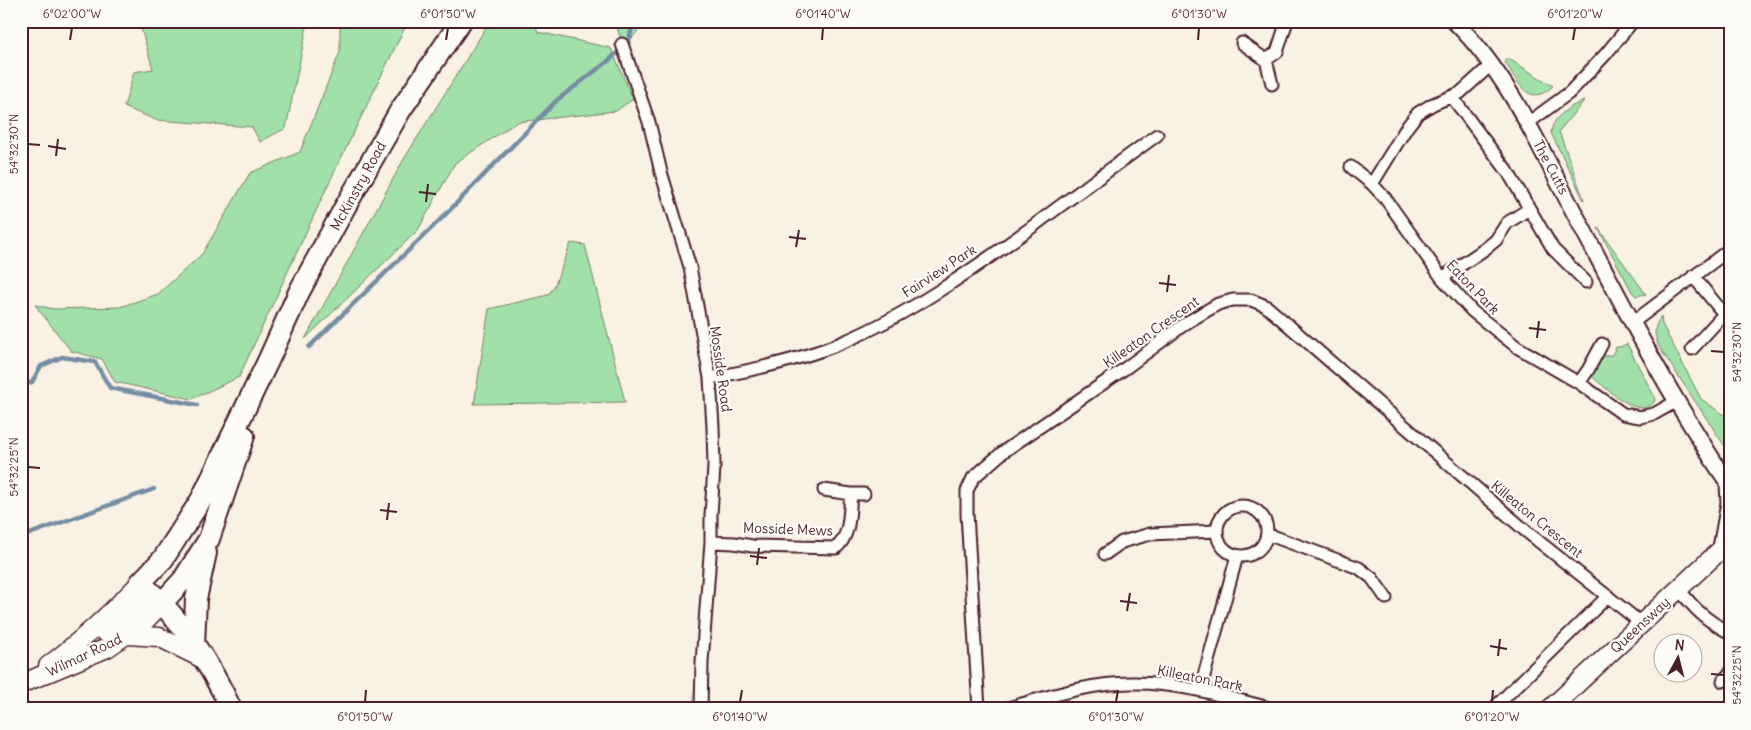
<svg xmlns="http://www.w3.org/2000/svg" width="1751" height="730" font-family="Delius,sans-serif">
  <rect width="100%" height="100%" fill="#f8f1e4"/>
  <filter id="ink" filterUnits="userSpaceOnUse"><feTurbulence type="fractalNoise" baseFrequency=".02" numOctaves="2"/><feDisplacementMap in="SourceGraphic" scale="10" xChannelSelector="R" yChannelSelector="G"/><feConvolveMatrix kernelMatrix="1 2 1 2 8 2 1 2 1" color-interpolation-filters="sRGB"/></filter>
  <g filter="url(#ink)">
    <!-- green -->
    <path fill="#a1e0a8" stroke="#76806a" d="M139,21H308L286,128L260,142L252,127L156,120L124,107L134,72L153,69Z
      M340,21H408L328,185L239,377L192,399L115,382L102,359L71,351L35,305L54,309L120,307L158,294L202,254L250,173L300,152L340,52Z
      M490,21H534L538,32L611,48L633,99L616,111L517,122L455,163L418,230L305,339L404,159Z
      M615,21H646L632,38L621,40Z
      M1506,59H1509L1553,86C1528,109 1518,82 1505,62Z
      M1584,101L1559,131L1584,200L1551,133C1552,117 1570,106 1584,101Z
      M1598,228L1646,294L1636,296L1632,292Z
      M571,243L585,245L625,402L474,404L489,309L548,295L554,287Z
      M1661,316L1662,324L1701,399L1730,419V454L1659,347C1654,333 1653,329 1661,316Z
      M1627,344L1654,396L1655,400C1642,425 1602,384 1591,376L1604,356L1612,355L1616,347H1620Z"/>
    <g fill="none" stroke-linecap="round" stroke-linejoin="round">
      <!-- stream -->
      <path stroke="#758da4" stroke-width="4.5" d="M309,347L445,215L557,100L607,62L629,42L632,26L635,21
        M21,386L32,382L41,366L62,357L95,362L110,388L197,405
        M21,537L154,489"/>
      <defs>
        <path id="street" d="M1242,43L1266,60L1272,84
          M622,44L649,122L661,172L690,267L710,378L713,427L714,467L711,515V542L702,662L701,709
          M1266,60L1277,52L1287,21
          M1452,97L1508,172L1553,249L1586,282
          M1528,123L1569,93L1605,55L1633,21
          M1351,167L1372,184L1385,198L1442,278L1472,311L1517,347L1579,383L1623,414L1640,417L1654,414L1677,401
          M1372,184L1407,127L1418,113L1433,104L1460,93L1492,64
          M1693,276L1724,314L1730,317
          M1442,278L1485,249L1496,240L1507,223L1529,209
          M1632,323L1730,249
          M1692,349L1724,314
          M710,378C754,370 800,360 841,343C910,314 972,270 1032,227C1073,196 1115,166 1157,135
          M1579,383L1588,370L1602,344
          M824,490L851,494H864
          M1217 531a25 25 0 1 1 50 0a25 25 0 1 1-50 0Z
          M1267,534L1359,568L1372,578L1386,598
          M711,542L734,543L752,546L836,548C851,535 849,513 851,494
          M1105,554L1122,542L1150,534L1216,531
          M1678,588C1695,610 1706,620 1730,633
          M1723,681L1730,673
          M1200,690L1237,556
          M979,709L967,514V491L973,478L1003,452L1127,367L1186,323L1218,304L1233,300H1251L1266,306L1527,532L1641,623
          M1004,709C1045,698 1088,683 1131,683C1179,682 1226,697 1273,709
          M1493,709L1608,596"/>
        <path id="secondary" d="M1454,21C1505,71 1535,137 1567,199C1608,276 1647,354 1693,428C1705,447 1716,467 1730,485
          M1721,548L1729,503L1728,484"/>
        <path id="primary" d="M105,632L152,593
          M128,635L159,637L203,659
          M48,666C81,641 111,613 140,583
          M21,684L107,648L143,623L162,603
          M1550,709L1730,541"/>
        <path id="highway" d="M162,603L183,580L209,539L244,436
          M194,645L196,599L206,553
          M231,709C211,665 177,613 140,583L163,559L201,500L269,359L299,292L345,207L400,111L461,21"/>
      </defs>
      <!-- street casing -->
      <use href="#street" stroke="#4a1f2b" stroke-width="15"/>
      <!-- secondary casing -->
      <use href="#secondary" stroke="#4a1f2b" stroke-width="19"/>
      <!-- primary casing -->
      <use href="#primary" stroke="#4a1f2b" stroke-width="21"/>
      <!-- highway casing -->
      <use href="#highway" stroke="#4a1f2b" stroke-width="24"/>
      <!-- street -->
      <use href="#street" stroke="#fdfcf7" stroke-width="11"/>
      <!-- secondary -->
      <use href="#secondary" stroke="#fdfcf7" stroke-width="15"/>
      <!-- primary -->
      <use href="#primary" stroke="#fdfcf7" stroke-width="18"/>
      <!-- highway -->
      <use href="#highway" stroke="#fdfcf7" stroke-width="20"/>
    </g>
  </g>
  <!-- ticks -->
  <path fill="none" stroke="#4a1f2b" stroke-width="2" d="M70,40L72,28M446,40L448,28M822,40L823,28M1198,40L1199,28M1573,40L1575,28M28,144L40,145M48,146L66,149M56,156L58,139M419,192L436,194M426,202L428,184M789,237L806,239M796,247L799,230M1159,283L1176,285M1167,292L1169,275M1529,328L1546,330M1537,338L1539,321M1711,351L1724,352M28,467L40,468M380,510L397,512M387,520L389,503M750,556L767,558M757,565L759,548M1120,601L1137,603M1127,611L1130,593M1490,646L1507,649M1498,656L1500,639M1711,674L1724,675M365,702L366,690M740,702L742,690M1116,702L1118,690M1492,702L1493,690"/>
  <g text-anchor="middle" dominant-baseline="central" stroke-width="4.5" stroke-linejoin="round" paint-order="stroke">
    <!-- street labels -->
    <g font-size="14" fill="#4a1f2b" stroke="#fdfcf7">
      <text transform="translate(1551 167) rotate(62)">The Cutts</text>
      <text transform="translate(358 186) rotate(-61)">McKinstry Road</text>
      <text transform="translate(939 271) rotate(-33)">Fairview Park</text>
      <text transform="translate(1473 287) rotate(46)">Eaton Park</text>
      <text transform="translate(1151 332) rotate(-35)">Killeaton Crescent</text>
      <text transform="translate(721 369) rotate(82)">Mosside Road</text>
      <text transform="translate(1537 519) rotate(39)">Killeaton Crescent</text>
      <text transform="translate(788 529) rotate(2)">Mosside Mews</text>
      <text transform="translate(1640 625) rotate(-43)">Queensway</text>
      <text transform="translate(84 655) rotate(-25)">Wilmar Road</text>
      <text transform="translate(1200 678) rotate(11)">Killeaton Park</text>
    </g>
  </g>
  <!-- margin -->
  <rect width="1751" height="730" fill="none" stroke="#fdfcf7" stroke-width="55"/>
  <!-- north arrow -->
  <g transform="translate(1678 658) rotate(7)"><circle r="24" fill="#fdfcf7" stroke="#b5a4a5"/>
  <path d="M0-4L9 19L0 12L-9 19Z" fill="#4a1f2b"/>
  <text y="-8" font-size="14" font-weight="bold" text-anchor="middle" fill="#4a1f2b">N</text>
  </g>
  <rect x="28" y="28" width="1696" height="674" fill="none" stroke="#4a1f2b" stroke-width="2"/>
  <g font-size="12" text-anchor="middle" fill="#4a1f2b">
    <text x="72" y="18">6°02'00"W</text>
    <text x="448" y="18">6°01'50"W</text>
    <text x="823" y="18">6°01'40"W</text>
    <text x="1199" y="18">6°01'30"W</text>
    <text x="1575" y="18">6°01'20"W</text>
    <text transform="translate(14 144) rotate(-90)" y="4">54°32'30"N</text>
    <text transform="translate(1737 352) rotate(-90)" y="4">54°32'30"N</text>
    <text transform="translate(14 467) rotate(-90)" y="4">54°32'25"N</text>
    <text transform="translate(1737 675) rotate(-90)" y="4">54°32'25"N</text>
    <text x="365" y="721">6°01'50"W</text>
    <text x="740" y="721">6°01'40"W</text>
    <text x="1116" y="721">6°01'30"W</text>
    <text x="1492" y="721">6°01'20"W</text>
  </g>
</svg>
